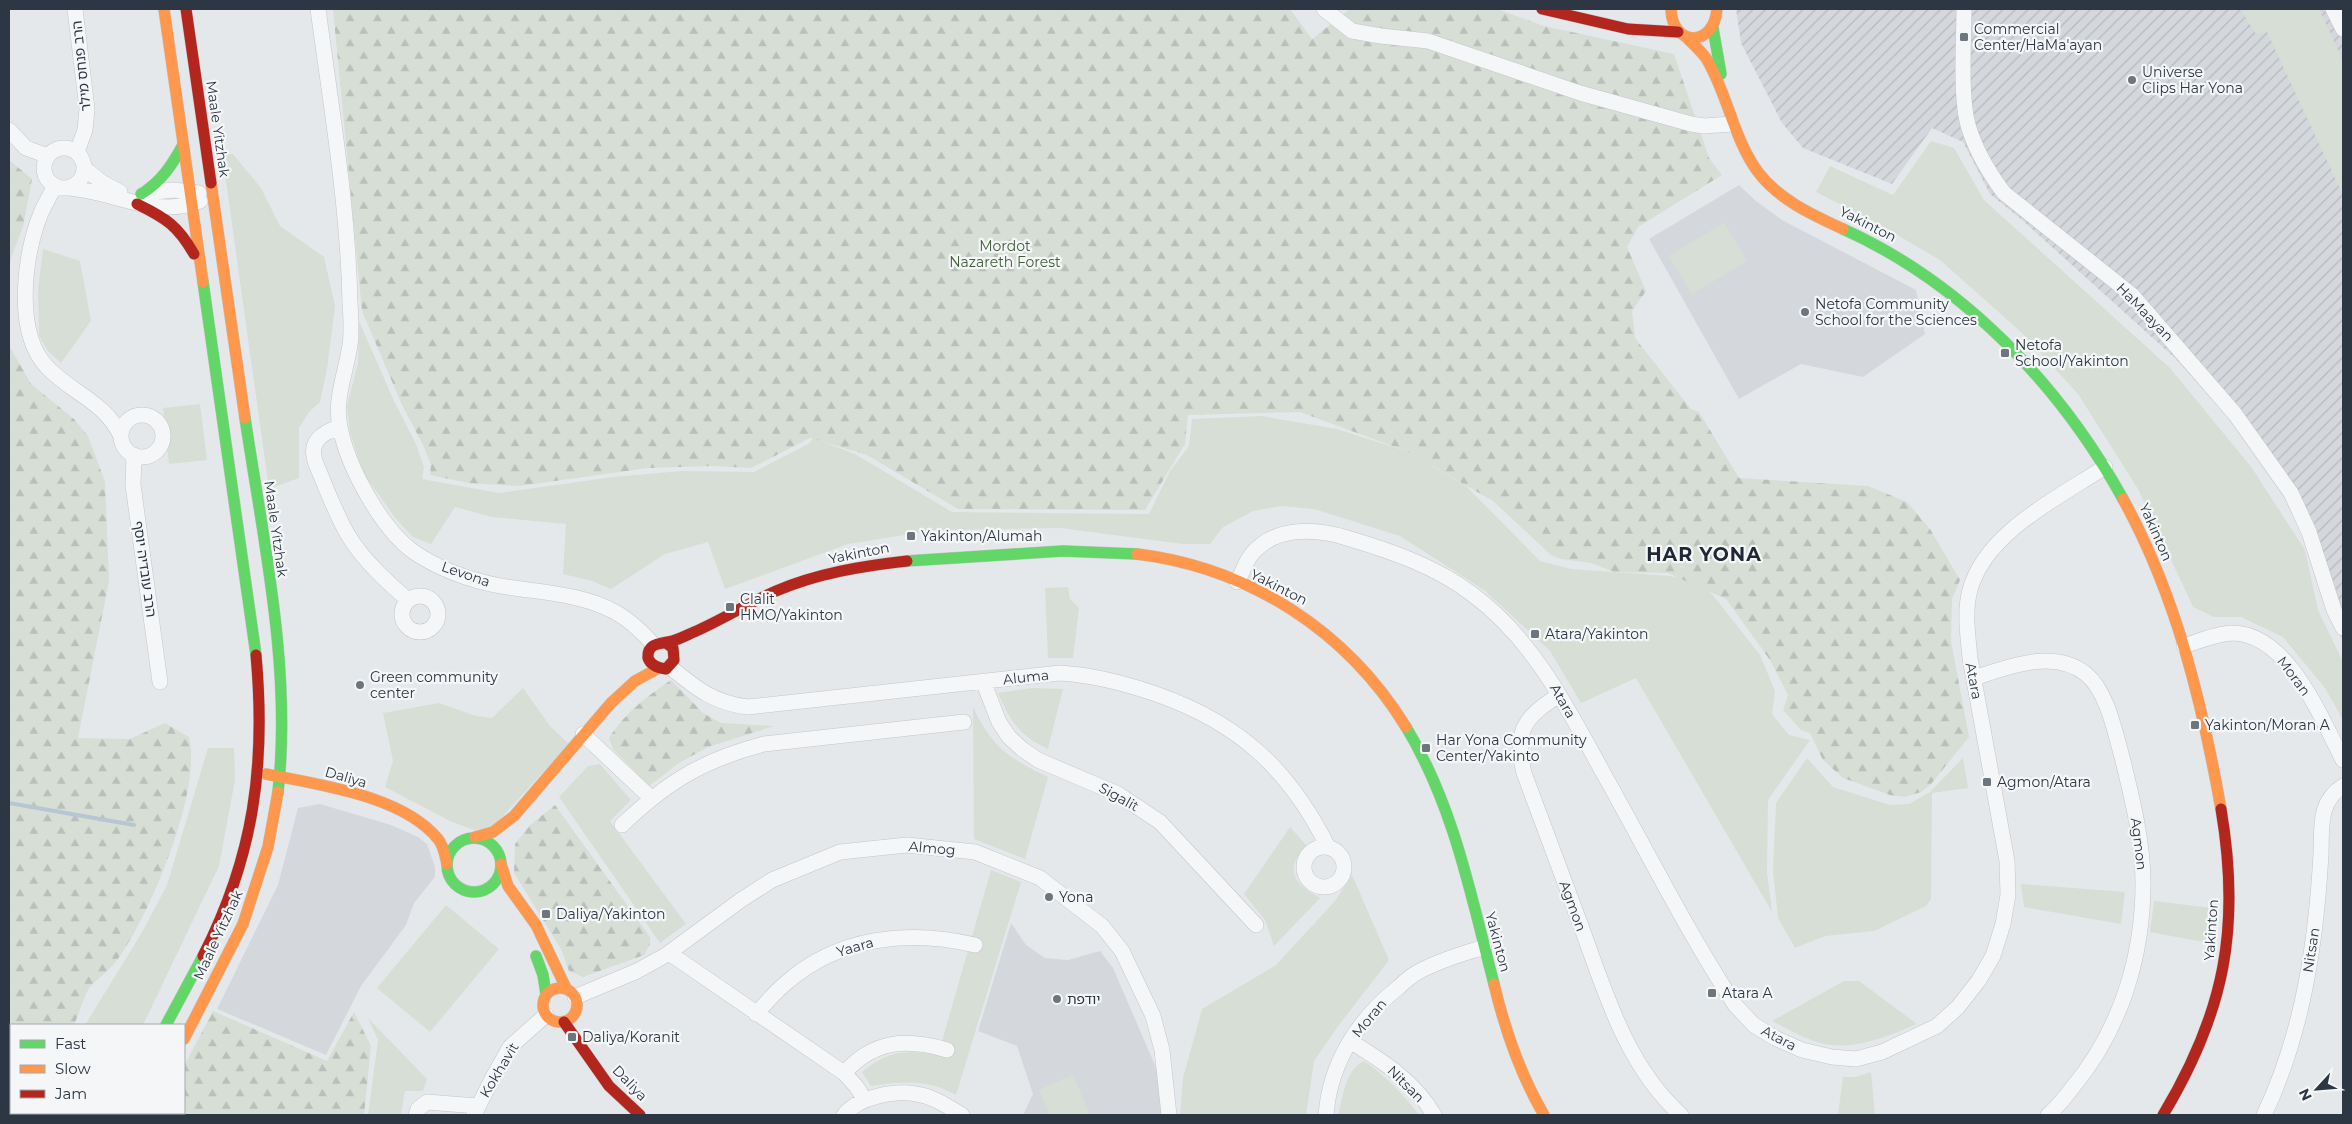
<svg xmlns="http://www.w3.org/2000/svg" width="2352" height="1124" font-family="Montserrat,'Noto Sans Hebrew',sans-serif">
  <defs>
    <pattern id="industrial-furrows" width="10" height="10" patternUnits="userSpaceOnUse" patternTransform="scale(1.25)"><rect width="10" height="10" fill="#d4d8dd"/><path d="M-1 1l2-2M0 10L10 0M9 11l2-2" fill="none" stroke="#b6babf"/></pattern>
    <pattern id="forest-firs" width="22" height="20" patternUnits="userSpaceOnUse" patternTransform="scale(1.25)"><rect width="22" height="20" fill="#d7ded6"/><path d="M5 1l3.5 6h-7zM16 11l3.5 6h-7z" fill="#b9bfb9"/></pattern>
  </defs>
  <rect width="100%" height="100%" fill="#e5e8ea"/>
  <!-- built -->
  <path fill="#d4d8dd" d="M1739,185L1756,201L1782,220L1916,290L1925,334L1863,377L1801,364L1739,399L1649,239Z
    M320,804L391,825L418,837L427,844L435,867V877L414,903L406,925L361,986L326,1055L217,1009L278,885L298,808Z
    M1011,923L1026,945L1045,958L1068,960L1100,951L1113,968L1161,1079L1165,1115H1023L1033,1094L1017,1046L978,1031Z"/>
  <!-- industrial -->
  <path fill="url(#industrial-furrows)" d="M1736,9H2343V641L2326,606L2310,544L2259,452L2176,359L2021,219L1990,194L1963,142L1932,128L1892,184L1803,148L1782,123L1741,43Z"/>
  <!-- green -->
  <path fill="#d7ded6" d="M2240,9H2319L2343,61V195L2267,32L2256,34Z
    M1931,141L1954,148L1984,200L2170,368L2252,468L2305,550L2318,610L2343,662V720L2325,688L2283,637L2241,617H2214L2193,607L2138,489L2078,394L2022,333L1940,260L1875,222L1816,192L1830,166L1893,195Z
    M222,153L233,154L261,188L280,226L324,257L335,306L327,369L320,402L309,412L299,428V478L269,489Z
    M1724,223L1747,261L1692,294L1669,256Z
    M43,249L80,261L91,321L61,363L48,351L39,336L38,290Z
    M359,321L394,401L416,444L424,467L422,479L499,493L613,477L681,471L754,472L810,443L813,438L855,454L952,512L1149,514L1170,471L1189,446L1192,419L1262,416L1337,429L1406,451L1466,486L1540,561L1571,569L1670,576L1692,580L1712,594L1760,655L1775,691L1772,714L1789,735L1810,740L1768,800L1767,872L1772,912L1636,678L1581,703L1550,651L1484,590L1400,536L1314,509L1281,506L1253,511L1223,527L1210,544H1183L1060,528L936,530L848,544L725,589L708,542L665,554L611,589L592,581L563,574L566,524L492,517L455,507L431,544L413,537L397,520L363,473L350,432L347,406L358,363Z
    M200,404L207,460L169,464L163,408Z
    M1068,587L1070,599L1079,608L1073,658H1048L1045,588Z
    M523,688L550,726L569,744L492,828L474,830L450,821L385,787L393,761L383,713L439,703L476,716L492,718Z
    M1032,688L1063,689L1048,749C1020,736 1010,721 998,693Z
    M973,707C993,748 1007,757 1048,777L1025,859L974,839Z
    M208,748H234L235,780L219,866L143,1025H85L141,934L167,885Z
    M1807,758L1833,787L1890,805L1909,804L1930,792L1963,758L1968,788L1932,793L1931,899L1926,906L1874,931L1825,936L1795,948L1778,918L1773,871L1776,803Z
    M600,764L631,800L610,821L686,924L660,943L559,797L588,766Z
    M1290,827L1306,845C1284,871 1293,883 1320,898L1274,946L1265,920L1244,894Z
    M991,870L1021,882L956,1095C929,1079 901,1081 871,1086L862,1072C889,1050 905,1050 938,1055Z
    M1352,875L1389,960L1339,1025L1314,1061L1306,1115H1180L1183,1078L1202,1009L1276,965L1335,901Z
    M2021,884L2125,892L2121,924L2024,907Z
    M2154,901L2212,908L2209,943L2150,932Z
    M446,905L499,949L430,1032L377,988Z
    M1844,981H1859L1917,1024C1884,1038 1847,1054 1811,1040C1798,1035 1785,1027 1772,1021Z
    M368,1018L427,1079L423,1091H405L401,1115H368L378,1040Z
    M1364,1061C1386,1076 1403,1094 1419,1115H1338C1343,1097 1345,1070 1364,1061Z
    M1871,1072L1875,1115H1838L1843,1077H1856Z
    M1073,1075L1090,1115H1050L1039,1090Z"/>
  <!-- forest -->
  <path fill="url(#forest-firs)" d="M333,9H1290L1312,39L1350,9H1497L1544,26L1674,54L1709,158L1722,175L1638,227L1627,247L1646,291L1632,311L1635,338L1691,409L1699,412L1739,478L1868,486L1907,502L1930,529L1960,580L1952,599L1951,641L1969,737L1931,784L1921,792L1905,797L1890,795L1843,778L1823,760L1810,733L1801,730L1783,710L1788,695L1770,660L1726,599L1668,573L1614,572L1591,563L1561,559L1551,555L1493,501L1406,451L1300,412L1188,415L1185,444L1145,510L958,509L867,455L810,438L751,468L712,466L648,468L519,486L468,483L430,475L431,465L423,445L402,405L362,311Z
    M9,160L32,179L23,227L11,258L9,271Z
    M9,340L10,347L31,384L74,419L88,436L105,482L109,581L78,738L130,739L165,723L189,737C202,789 153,906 124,950C120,956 115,963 110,968C104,975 93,982 88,990C82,1001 79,1014 74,1025H11V1113H49L50,1115H9Z
    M671,680L703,713L721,723L774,726L708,747L679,763L649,786L613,749L609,738C626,712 645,698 671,680Z
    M555,805L650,937V944L644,955L583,977L569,971L561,949L514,873L515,844L530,825Z
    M213,1011L327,1061L354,1012L371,1046L364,1115H163L164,1113H184V1066Z"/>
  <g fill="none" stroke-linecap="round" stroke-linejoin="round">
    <!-- stream -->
    <path stroke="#b6c6d2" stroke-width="4" d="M9,803L134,825"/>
    <defs>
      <path id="street" d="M75,9L87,109L85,130L77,152
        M318,9C331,106 348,205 350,303C351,317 352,331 350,345C346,373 334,399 340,427C348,468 384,535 420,556C447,573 482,584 514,588C548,593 584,595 615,612C630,620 642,632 653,644
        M1324,9L1352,31L1381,36L1428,41L1580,93L1691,124L1704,126L1732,124
        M1964,9C1964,39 1960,97 1968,125C1975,149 1989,173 2004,193L2132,295L2235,414L2291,493L2309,532L2334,610L2343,628
        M2333,9L2343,29
        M9,130L26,148L48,156
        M44 168a20 20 0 1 1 40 0a20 20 0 1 1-40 0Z
        M84,168L103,183L120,192
        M55,186C50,195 45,204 41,213C24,254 14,332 47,367C74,395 103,400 121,436
        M68,188C113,191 155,219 200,201
        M145,193L173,190L199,193
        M121 436a21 21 0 1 1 42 0a21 21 0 1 1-42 0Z
        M340,427C320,433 308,443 316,464C326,487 335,513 348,535C363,560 386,581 408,600
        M134,455L133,485L160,682
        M1237,582C1242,574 1245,563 1251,555C1274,526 1315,528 1347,538C1391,551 1435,566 1472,594C1532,638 1566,705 1601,769C1645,847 1686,930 1735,1005L1754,1025L1775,1038L1802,1050L1832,1057L1856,1059L1882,1052L1937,1026L1958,1007L1979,980L1993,956L2003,924L2008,895L2007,861L1970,658C1968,636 1964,612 1970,590C1985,533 2059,497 2105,467
        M402 614a18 18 0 1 1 36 0a18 18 0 1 1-36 0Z
        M2184,646C2199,641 2215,634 2232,633C2288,633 2321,718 2343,760
        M670,667C696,688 713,703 748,707L1060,673C1094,675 1124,683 1156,694C1239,723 1289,769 1328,847
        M1974,678C2008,667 2054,648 2086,674C2107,691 2115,732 2122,757C2132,798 2143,841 2143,883C2143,958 2120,1030 2073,1087C2065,1097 2058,1107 2048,1115
        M983,681L999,722L1009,737L1022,749L1038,760L1118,794L1160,822L1256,925
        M1559,695C1524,718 1514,730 1524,773C1543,824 1562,875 1581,926C1605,992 1627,1067 1681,1115
        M583,734L651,798
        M622,825C667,782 703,760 764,744L964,722
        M1304 867a20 20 0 1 1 40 0a20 20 0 1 1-40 0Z
        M669,953L844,1073L856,1086L865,1100
        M575,997L637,971L666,955L741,900L772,880L840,852L907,845L975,852L1040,878L1102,926L1122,951L1153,1016L1162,1050L1169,1115
        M756,1014C766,1003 775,992 786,983C838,937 909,929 975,945
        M1350,1041C1382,1061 1415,1081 1434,1115
        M844,1073C874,1040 906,1038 947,1050
        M416,1115L418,1109L427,1102L477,1106
        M474,1115L492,1079L510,1047L546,1015
        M844,1115C858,1097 895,1090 916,1094C933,1096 948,1107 962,1115
        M1326,1115C1330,1063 1358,1019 1399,987C1405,981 1412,975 1420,971C1440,960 1462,954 1484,947
        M2264,1115C2303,1033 2316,943 2321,854C2322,827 2318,802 2343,786"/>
      <path id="fast" d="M1713,28L1721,74
        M141,194C161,182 172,165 183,145
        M1843,229C1963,283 2060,385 2123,499
        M203,282L256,655
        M245,418C263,539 292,670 278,792
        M907,561L1063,551L1137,554
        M1406,727C1454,806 1471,896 1494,984
        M447 865a27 27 0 1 1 54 0a27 27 0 1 1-54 0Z
        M536,956L543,975L546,994
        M166,1025L203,956"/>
      <path id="slow" d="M164,9L203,282
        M1671,9C1672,47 1714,48 1717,9
        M1685,36C1692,43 1700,50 1706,58C1728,94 1733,138 1758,172C1779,200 1813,215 1843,229
        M211,183L245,418
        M2123,499C2176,595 2202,702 2221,809
        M1137,554C1250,568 1347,631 1406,727
        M266,774C318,785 402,795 438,839C444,846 445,856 447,864
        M475,837L493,832L514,816L611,703L635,681L657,669
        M501,864L508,886L536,925L566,988
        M1494,984C1505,1030 1520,1074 1544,1115
        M543 1005a17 17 0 1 1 34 0a17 17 0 1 1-34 0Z
        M184,1039L243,924L268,847L278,792
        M124,1115L125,1113
        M147,1115L148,1113"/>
      <path id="jam" d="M186,9L211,183
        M1542,9L1628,29L1678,32
        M137,204C166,218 178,226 194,254
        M666,643L673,648L674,660L666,669C658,668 651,666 648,658C647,642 661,644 672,641C680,639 687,635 694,632C722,620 748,603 776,591C818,573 863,566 907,561
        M203,956C254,856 266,766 256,655
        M564,1022L609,1086L640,1115
        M2163,1115C2225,1012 2241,927 2221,809"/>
    </defs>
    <!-- street casing -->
    <use href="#street" stroke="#c3c6c8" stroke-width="16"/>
    <!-- fast casing -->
    <use href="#fast" stroke="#c3c6c8" stroke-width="12"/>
    <!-- slow casing -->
    <use href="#slow" stroke="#c3c6c8" stroke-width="12"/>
    <!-- jam casing -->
    <use href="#jam" stroke="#c3c6c8" stroke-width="12"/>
    <!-- street -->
    <use href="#street" stroke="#f5f6f7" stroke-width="15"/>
    <!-- fast -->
    <use href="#fast" stroke="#63d668" stroke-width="11"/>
    <!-- slow -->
    <use href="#slow" stroke="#ff974d" stroke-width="11"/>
    <!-- jam -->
    <use href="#jam" stroke="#b3261e" stroke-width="11"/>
  </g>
  <!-- markers -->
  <g fill="#6d757d" stroke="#f4f6f8" stroke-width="2">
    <rect x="1959" y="32" width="10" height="10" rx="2.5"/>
    <circle cx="2132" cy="80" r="5"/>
    <circle cx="1805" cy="312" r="5"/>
    <rect x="2000" y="348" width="10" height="10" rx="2.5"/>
    <rect x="906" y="531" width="10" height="10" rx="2.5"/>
    <rect x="725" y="602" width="10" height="10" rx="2.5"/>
    <rect x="1530" y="629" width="10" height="10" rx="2.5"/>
    <circle cx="360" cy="685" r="5"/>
    <rect x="2190" y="720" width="10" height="10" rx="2.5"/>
    <rect x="1421" y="743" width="10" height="10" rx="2.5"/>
    <rect x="1982" y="777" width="10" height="10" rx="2.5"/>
    <circle cx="1049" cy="897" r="5"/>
    <rect x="541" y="909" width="10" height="10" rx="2.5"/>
    <rect x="1707" y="988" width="10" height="10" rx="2.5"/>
    <circle cx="1057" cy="999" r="5"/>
    <rect x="567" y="1032" width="10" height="10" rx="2.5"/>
  </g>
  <g text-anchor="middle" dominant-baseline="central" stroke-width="4.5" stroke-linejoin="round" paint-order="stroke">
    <!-- poi labels -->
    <g font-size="14" fill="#2d3743" stroke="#f4f6f8" text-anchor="start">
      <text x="1974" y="29">Commercial<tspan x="1974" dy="16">Center/HaMa'ayan</tspan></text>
      <text x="2142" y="72">Universe<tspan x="2142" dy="16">Clips Har Yona</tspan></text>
      <text x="1815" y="304">Netofa Community<tspan x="1815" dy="16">School for the Sciences</tspan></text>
      <text x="2015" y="345">Netofa<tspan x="2015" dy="16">School/Yakinton</tspan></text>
      <text x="921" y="536">Yakinton/Alumah</text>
      <text x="740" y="599">Clalit<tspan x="740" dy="16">HMO/Yakinton</tspan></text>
      <text x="1545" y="634">Atara/Yakinton</text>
      <text x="370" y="677">Green community<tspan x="370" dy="16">center</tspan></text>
      <text x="2205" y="725">Yakinton/Moran A</text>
      <text x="1436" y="740">Har Yona Community<tspan x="1436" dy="16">Center/Yakinto</tspan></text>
      <text x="1997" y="782">Agmon/Atara</text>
      <text x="1059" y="897">Yona</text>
      <text x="556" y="914">Daliya/Yakinton</text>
      <text x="1722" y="993">Atara A</text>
      <text x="1067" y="999">יודפת</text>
      <text x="582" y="1037">Daliya/Koranit</text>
    </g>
    <!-- street labels -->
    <g font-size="14" fill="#2d3743" stroke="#f4f6f8">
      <text transform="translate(81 66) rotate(-96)">הרב פנחס מילר</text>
      <text transform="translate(218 129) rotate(82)">Maale Yitzhak</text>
      <text transform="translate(1868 224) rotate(27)">Yakinton</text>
      <text transform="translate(2145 312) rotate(46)">HaMaayan</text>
      <text transform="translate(276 529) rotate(82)">Maale Yitzhak</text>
      <text transform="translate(2156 532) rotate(66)">Yakinton</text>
      <text transform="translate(859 553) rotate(-11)">Yakinton</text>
      <text transform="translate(145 569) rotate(82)">הרב עובדיה יוסף</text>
      <text transform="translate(466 574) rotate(19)">Levona</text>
      <text transform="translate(1279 587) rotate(27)">Yakinton</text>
      <text transform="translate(2294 676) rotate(53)">Moran</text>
      <text transform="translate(1026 677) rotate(-6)">Aluma</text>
      <text transform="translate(1974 681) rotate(79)">Atara</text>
      <text transform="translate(1563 701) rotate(60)">Atara</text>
      <text transform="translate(346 777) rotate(16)">Daliya</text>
      <text transform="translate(1119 797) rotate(29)">Sigalit</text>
      <text transform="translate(2139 844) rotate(83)">Agmon</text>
      <text transform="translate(932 848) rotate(5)">Almog</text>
      <text transform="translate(1573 906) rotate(70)">Agmon</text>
      <text transform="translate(2211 930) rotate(-86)">Yakinton</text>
      <text transform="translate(218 935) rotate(-65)">Maale Yitzhak</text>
      <text transform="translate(1498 942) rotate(75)">Yakinton</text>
      <text transform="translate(855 947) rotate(-16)">Yaara</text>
      <text transform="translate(2311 950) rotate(-81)">Nitsan</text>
      <text transform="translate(1369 1018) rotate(-50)">Moran</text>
      <text transform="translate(1779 1038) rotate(28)">Atara</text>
      <text transform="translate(499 1070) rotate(-59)">Kokhavit</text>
      <text transform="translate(630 1083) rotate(46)">Daliya</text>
      <text transform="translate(1406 1084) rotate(45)">Nitsan</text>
    </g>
    <!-- park labels -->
    <g font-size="14" fill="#445e3b" stroke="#f4f6f8">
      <text x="1005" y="246">Mordot<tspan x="1005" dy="16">Nazareth Forest</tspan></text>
    </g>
    <!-- district labels -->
    <g font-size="19" font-weight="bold" letter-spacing="1" fill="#1f2834" stroke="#f4f6f8">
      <text x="1704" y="554">HAR YONA</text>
    </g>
  </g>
  <!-- border -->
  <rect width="2352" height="1124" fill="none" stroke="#2d3743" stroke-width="20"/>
  <!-- legend -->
  <rect x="10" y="1024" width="175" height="90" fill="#f4f6f8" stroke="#a4aab0"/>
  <rect x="20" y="1040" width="25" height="8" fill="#63d668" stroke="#a4aab0"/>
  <text x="55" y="1049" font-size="15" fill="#2d3743">Fast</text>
  <rect x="20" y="1065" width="25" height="8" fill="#ff974d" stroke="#a4aab0"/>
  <text x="55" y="1074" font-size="15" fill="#2d3743">Slow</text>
  <rect x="20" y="1090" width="25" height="8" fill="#b3261e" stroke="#a4aab0"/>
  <text x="55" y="1099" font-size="15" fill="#2d3743">Jam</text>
  <!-- north arrow -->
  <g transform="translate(2317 1089) rotate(244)" stroke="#f4f6f8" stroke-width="4" paint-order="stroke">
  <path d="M0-4L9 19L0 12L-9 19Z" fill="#2d3743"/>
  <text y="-8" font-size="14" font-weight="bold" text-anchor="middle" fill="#2d3743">N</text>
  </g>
</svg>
